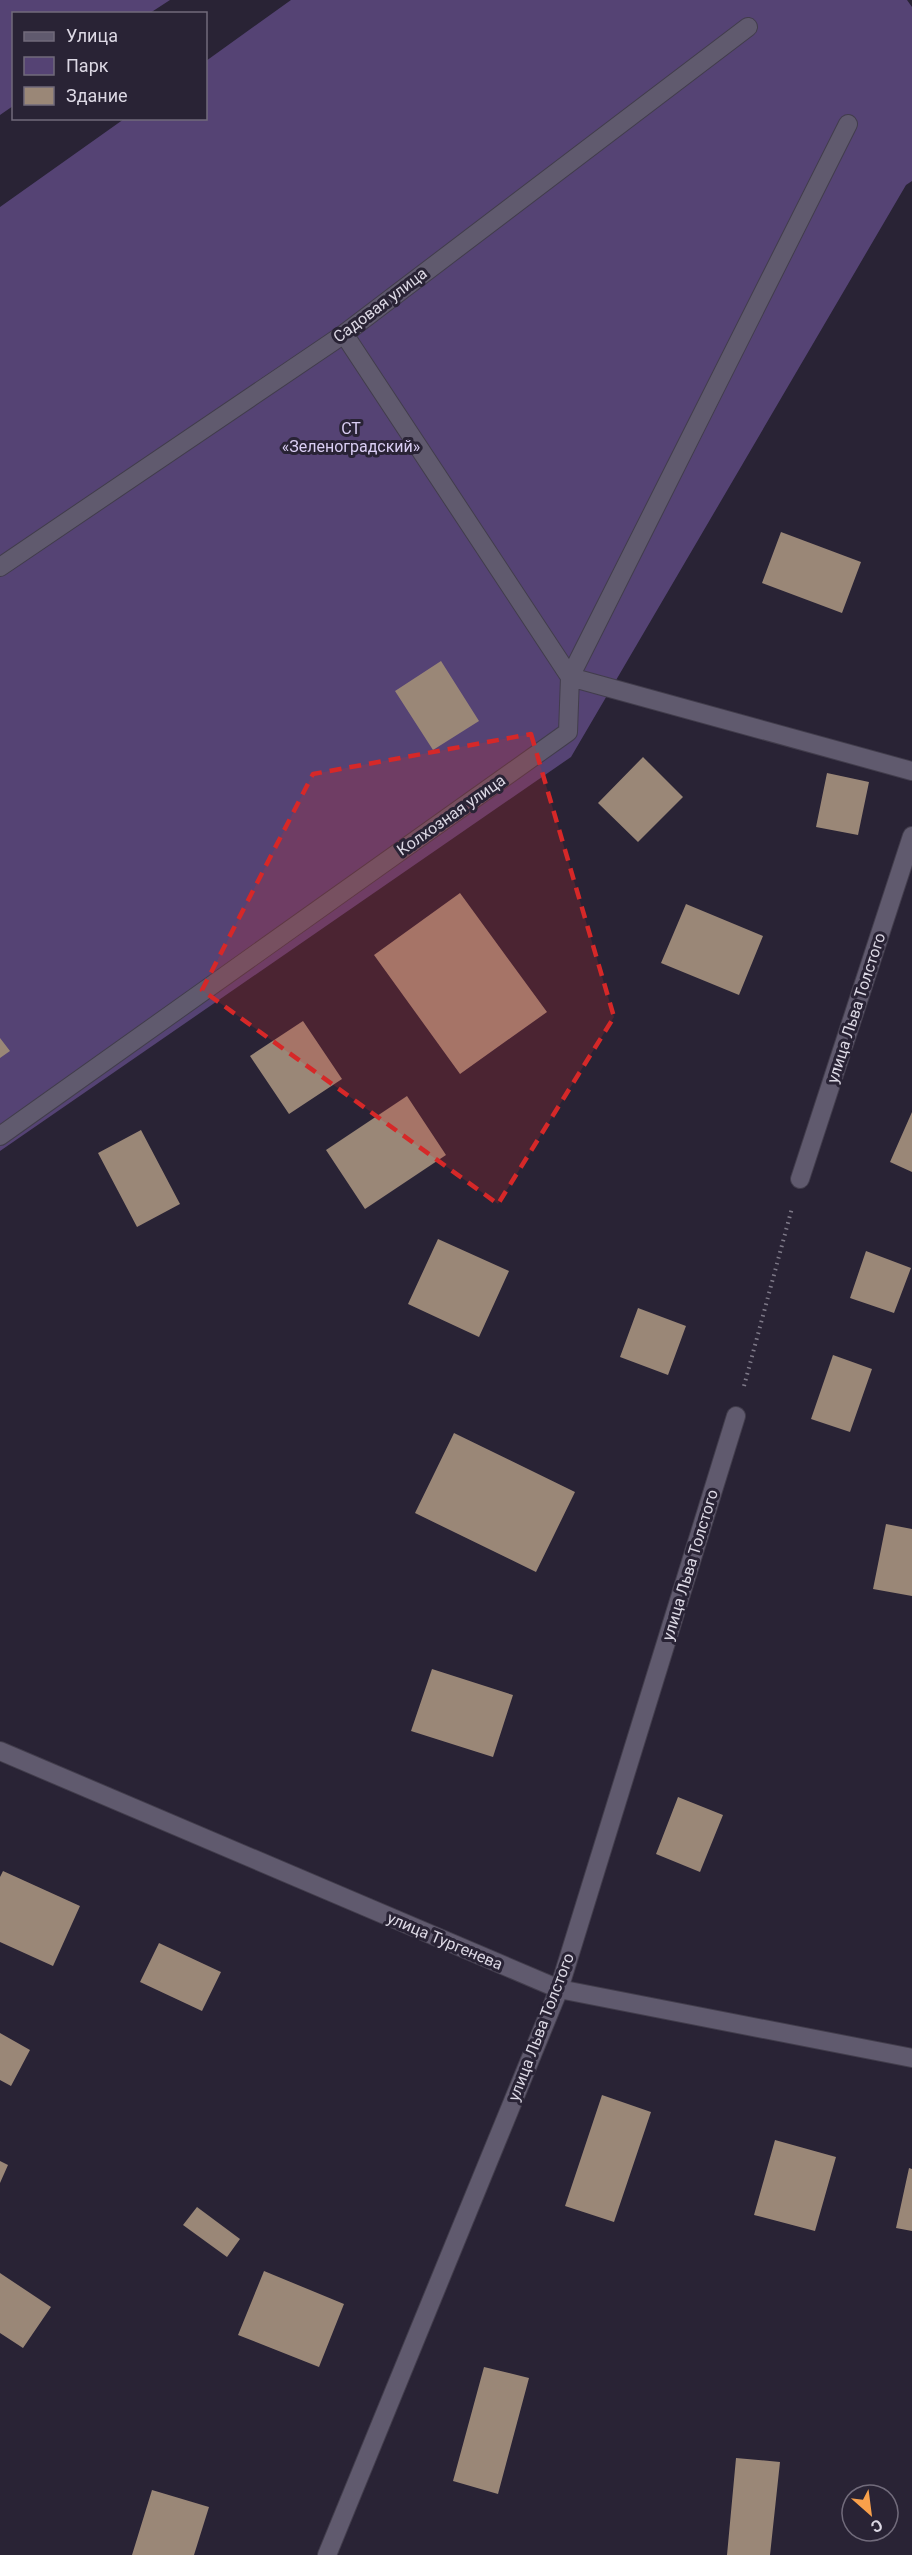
<svg xmlns="http://www.w3.org/2000/svg" width="912" height="2555" font-family="Roboto,sans-serif">
  <rect width="100%" height="100%" fill="#292335"/>
  <!-- green -->
  <path fill="#554374" d="M0,0H170L150,13L14,14L13,106L0,115Z
    M291,0H907L912,7V181L906,185L571,757L0,1151V207L124,119L206,118V61Z"/>
  <!-- building -->
  <path fill="#9a8777" d="M781,532L861,562L842,613L762,583Z
    M441,661L479,721L433,750L395,691Z
    M643,757L683,797L638,842L598,803Z
    M827,773L869,782L858,835L816,827Z
    M460,893L547,1012L460,1074L374,955Z
    M686,904L763,936L739,995L661,963Z
    M303,1021L342,1079L289,1114L250,1056Z
    M0,1038L10,1051L0,1058Z
    M407,1096L446,1155L365,1209L326,1150Z
    M912,1112V1172L890,1162Z
    M141,1130L180,1204L137,1227L98,1153Z
    M438,1239L509,1271L479,1337L408,1304Z
    M866,1251L911,1268L894,1313L850,1298Z
    M638,1308L686,1326L668,1375L620,1357Z
    M833,1355L872,1369L850,1432L811,1419Z
    M454,1433L575,1492L536,1572L415,1513Z
    M886,1524L912,1529V1596L873,1589Z
    M432,1669L513,1695L493,1757L411,1731Z
    M678,1797L723,1815L700,1872L656,1854Z
    M3,1871L80,1906L53,1966L0,1942V1877Z
    M159,1943L221,1972L202,2011L140,1982Z
    M0,2033L30,2050L11,2086L0,2080Z
    M602,2095L651,2112L614,2222L565,2206Z
    M775,2140L836,2157L815,2231L754,2215Z
    M0,2161L8,2165L0,2183Z
    M909,2168L912,2169V2231L896,2228Z
    M197,2207L240,2239L227,2257L183,2225Z
    M264,2271L344,2304L319,2367L238,2335Z
    M0,2273L51,2307L23,2348L0,2333Z
    M484,2367L529,2378L498,2494L453,2481Z
    M736,2458L780,2462L770,2555H727Z
    M152,2490L209,2507L194,2555H132Z"/>
  <g fill="none" stroke-linecap="round" stroke-linejoin="round">
    <defs>
      <path id="minor" d="M344,334L570,677L848,124
        M0,567L344,334L748,27
        M0,1136L568,732L570,677L912,771
        M800,1179L912,836
        M0,1751L559,1989L912,2058
        M327,2555L559,1989L736,1416"/>
    </defs>
    <!-- minor casing -->
    <use href="#minor" stroke="#423d4c" stroke-width="20"/>
    <!-- path -->
    <path stroke="#7e7988" stroke-width="4" stroke-dasharray="1.5 4.5" stroke-linecap="butt" d="M744,1386L792,1208"/>
    <!-- minor -->
    <use href="#minor" stroke="#605a6e" stroke-width="18"/>
  </g>
  <!-- marked area -->
  <path fill="#d62828" fill-opacity="0.2" stroke="#d62828" stroke-width="4.5" stroke-dasharray="12 8" stroke-linejoin="round" d="M531,734L614,1017L498,1204L202,990L313,774Z"/>
  <g text-anchor="middle" dominant-baseline="central" stroke-width="6" stroke-linejoin="round" paint-order="stroke">
    <!-- street labels -->
    <g font-size="16" fill="#dcd8e4" stroke="#292335">
      <text transform="translate(380 305) rotate(-37)">Садовая улица</text>
      <text transform="translate(451 815) rotate(-35)">Колхозная улица</text>
      <text transform="translate(856 1008) rotate(-72)">улица Льва Толстого</text>
      <text transform="translate(690 1565) rotate(-73)">улица Льва Толстого</text>
      <text transform="translate(445 1941) rotate(23)">улица Тургенева</text>
      <text transform="translate(541 2027) rotate(-69)">улица Льва Толстого</text>
    </g>
    <!-- park labels -->
    <g font-size="16" fill="#dacef4" stroke="#292335">
      <text x="351" y="428">СТ<tspan x="351" dy="18">«Зеленоградский»</tspan></text>
    </g>
  </g>
  <!-- legend -->
  <rect x="12" y="12" width="195" height="108" fill="#292335" stroke="#716b7b" stroke-width="1.5"/>
  <rect x="24" y="32" width="30" height="9" fill="#605a6e" stroke="#716b7b" stroke-width="1.5"/>
  <text x="66" y="42" font-size="18" fill="#dcd8e4">Улица</text>
  <rect x="24" y="57" width="30" height="18" fill="#554374" stroke="#716b7b" stroke-width="1.5"/>
  <text x="66" y="72" font-size="18" fill="#dcd8e4">Парк</text>
  <rect x="24" y="87" width="30" height="18" fill="#9a8777" stroke="#716b7b" stroke-width="1.5"/>
  <text x="66" y="102" font-size="18" fill="#dcd8e4">Здание</text>
  <!-- north arrow -->
  <g transform="translate(870 2513) rotate(152)"><circle r="28" fill="#292335" stroke="#716b7b" stroke-width="1.5"/>
  <path d="M0-4.5L10 22L0 15L-10 22Z" fill="#f8a04b"/>
  <text y="-9" font-size="16" font-weight="bold" text-anchor="middle" fill="#dcd8e4">С</text>
  </g>
</svg>
